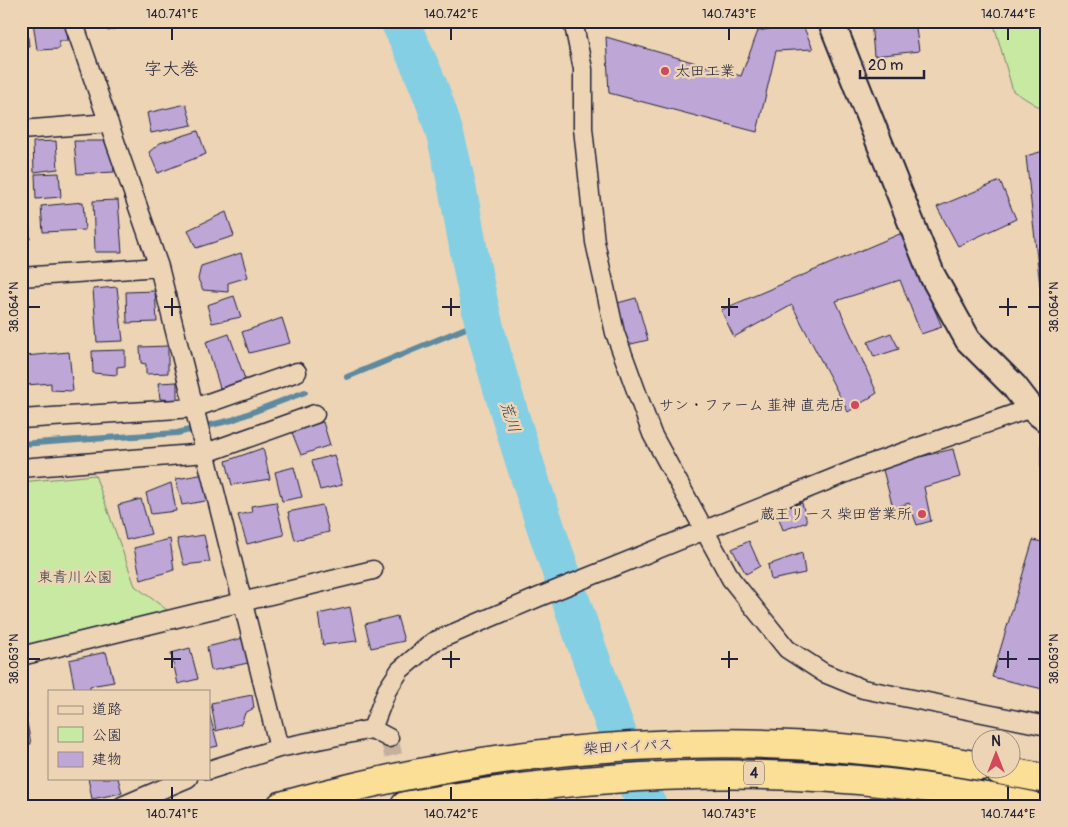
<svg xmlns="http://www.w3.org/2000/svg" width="1068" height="827" font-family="Pangolin,'Klee One',sans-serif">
  <rect width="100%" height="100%" fill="#edd4b5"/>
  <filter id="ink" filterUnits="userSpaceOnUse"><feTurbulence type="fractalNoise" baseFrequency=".02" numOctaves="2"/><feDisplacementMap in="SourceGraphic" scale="10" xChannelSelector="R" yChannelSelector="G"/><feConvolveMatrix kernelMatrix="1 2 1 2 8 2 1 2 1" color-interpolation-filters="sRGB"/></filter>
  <g filter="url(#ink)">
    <!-- green -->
    <path fill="#c7e9a2" stroke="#74866e" d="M993,21H1047V112L1013,91Z
      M95,475L135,586L167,610L21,646V482Z"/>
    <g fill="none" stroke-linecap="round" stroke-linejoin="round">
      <!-- stream -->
      <path stroke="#5d8aa0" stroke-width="6" d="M347,377L483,321
        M21,444L177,433L232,420L305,392"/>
      <!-- river -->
      <path stroke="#84cfe4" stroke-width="38" d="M399,21C416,55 433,92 443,128C463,196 468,267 487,335C528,486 582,632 634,780L648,806"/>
    </g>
    <!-- building -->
    <path fill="#bea7d6" stroke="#22223b" d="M21,21H26L29,46L21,47Z
      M104,21H140L108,31Z
      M777,21H801L813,49L776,51L757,132L609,93L606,37L741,76L758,31L779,27Z
      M871,21H915L919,51L874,56Z
      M33,22H66L68,41H59V49L37,50Z
      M186,104L192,125L151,133L147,113Z
      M198,131L206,154L158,173L149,152L160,143Z
      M56,141L58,169L34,172L33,142Z
      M74,141H107L112,152L114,172L77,174Z
      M1047,150V284L1040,286L1026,156Z
      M59,173L61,197L36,199L35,174Z
      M1000,181L1016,219L958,246L937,207Z
      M118,200L122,252H95L93,201Z
      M83,202L85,230L43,232L41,206Z
      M226,212L234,236L196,248L188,230Z
      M29,213L30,239H21V214Z
      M902,233L942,327L921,334L900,280L836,301L877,393L848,412L792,305L734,337L721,310Z
      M241,253L248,277L228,283V292L203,290L198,279L201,266Z
      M117,287L123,341L97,342L93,289Z
      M155,291L157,322L127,323L126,292Z
      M234,296L241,317L212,323L207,305Z
      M636,298L648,340L627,345L614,304Z
      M282,318L290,343L249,353L242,332Z
      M891,333L899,349L874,357L868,342Z
      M229,334L246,382L220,388L206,342Z
      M168,346V373L146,374V364L141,363L140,347Z
      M125,350V366L117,367V375L93,373L92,351Z
      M69,352L73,391L51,390V383L27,385L25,356Z
      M177,382V400L160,399L158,383Z
      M323,422L330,445L301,455L291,430Z
      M1041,445L1047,446V507H1041Z
      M263,448L270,479L232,485L226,461Z
      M953,449L960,477L924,487L931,521L917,525L909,503L893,508L882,466Z
      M334,455L342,485L320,490L312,461Z
      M294,467L302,497L282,501L275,472Z
      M205,474L211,500L182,505L176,479Z
      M171,483L176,511L151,514L146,493Z
      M141,499L151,534L126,540L118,505Z
      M276,502L284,535L247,544L238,515L252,512L251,506Z
      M802,503L807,522L783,530L776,510Z
      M322,505L329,532L295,540L288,512Z
      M204,535L210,562L184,565L177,539Z
      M170,539L174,570L141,580L134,548Z
      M1033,540L1047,543V690L992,677Z
      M749,541L760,566L746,574L732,549Z
      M802,553L805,573L771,580L768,565Z
      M350,607L357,641L323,645L318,614Z
      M397,616L404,641L371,648L365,624Z
      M243,638L248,663L211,671L207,647Z
      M190,648L198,679L178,684L171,653Z
      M106,652L114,682L90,686V691H75L69,660Z
      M252,695L254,708L245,713L241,724L216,731L211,703Z
      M21,700H24L27,716L21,718Z
      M209,713L218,746L209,748Z
      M27,723L31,744L21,745V725Z
      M88,778H118L122,793L92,799Z"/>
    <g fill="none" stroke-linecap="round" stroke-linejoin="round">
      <!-- street-tunnel -->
      <path stroke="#c4b09d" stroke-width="18" stroke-dasharray="18 9" stroke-linecap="butt" d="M389,738L406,806"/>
      <defs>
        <path id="street" d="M73,21L159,267L279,748
          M573,21L583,69V128L595,242L615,333L652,434L731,579L787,649L824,673L863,689L1047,726
          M21,130L109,123
          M21,277L159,267
          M21,419L194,408L297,372
          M21,468L206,453L315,414
          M21,656L373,570
          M372,729L389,738
          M209,770L279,748L372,729L387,690L400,670L433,642L539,597L861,467L1031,408
          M122,806L188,778"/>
        <path id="secondary" d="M831,21L932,275L968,340L1014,386L1031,408L1047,420"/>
        <path id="highway" d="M999,770L1047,779
          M281,806C508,742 748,724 980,766
          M405,806C615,767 823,761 1032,806"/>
      </defs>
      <!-- street casing -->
      <use href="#street" stroke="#22223b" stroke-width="21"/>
      <!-- secondary casing -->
      <use href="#secondary" stroke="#22223b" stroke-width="29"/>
      <!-- highway casing -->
      <use href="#highway" stroke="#22223b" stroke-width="31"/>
      <!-- street -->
      <use href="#street" stroke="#edd4b5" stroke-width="18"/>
      <!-- secondary -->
      <use href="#secondary" stroke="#edd4b5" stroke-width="25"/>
      <!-- highway -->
      <use href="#highway" stroke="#fbdf96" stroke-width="28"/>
    </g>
  </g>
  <!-- ticks -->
  <path fill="none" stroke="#22223b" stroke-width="2" d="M172,28V40M451,28V40M729,28V40M1008,28V40M172,298V316M451,298V316M729,298V316M1008,298V316M28,307H40M164,307H181M442,307H460M721,307H738M999,307H1017M1028,307H1040M172,651V668M451,651V668M729,651V668M1008,651V668M28,659H40M164,659H181M442,659H460M721,659H738M999,659H1017M1028,659H1040M172,787V800M451,787V800M729,787V800M1008,787V800"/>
  <!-- markers -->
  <g fill="#d1495b" stroke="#edd4b5" stroke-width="2">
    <circle cx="665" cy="71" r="5"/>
    <circle cx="855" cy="405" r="5"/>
    <circle cx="922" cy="514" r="5"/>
  </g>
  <g text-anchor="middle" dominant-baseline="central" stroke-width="5" stroke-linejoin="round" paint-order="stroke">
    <!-- shield labels -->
    <rect fill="#edd4b5" stroke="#5f5760" stroke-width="1" x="744" y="761.5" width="20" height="23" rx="4"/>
    <g font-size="14" font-weight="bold" fill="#22223b">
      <text x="754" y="773">4</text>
    </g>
    <!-- poi labels -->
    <g font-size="15" fill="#22223b" stroke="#edd4b5" text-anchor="end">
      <text x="675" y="71" text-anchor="start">太田工業</text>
      <text x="845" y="405">サン・ファーム 韮神 直売店</text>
      <text x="912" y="514">蔵王リース 柴田営業所</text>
    </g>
    <!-- park labels -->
    <g font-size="15" fill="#3b404a" stroke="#edd4b5">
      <text x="75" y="577">東青川公園</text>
    </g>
    <!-- street labels -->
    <g font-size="15" fill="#22223b" stroke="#edd4b5">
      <text transform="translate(628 747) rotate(-3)">柴田バイパス</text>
    </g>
    <!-- water labels -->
    <g font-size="16" font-style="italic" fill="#36455d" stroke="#edd4b5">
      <text transform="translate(510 417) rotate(72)">荒川</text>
    </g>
    <!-- quarter labels -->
    <g font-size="18" fill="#22223b" stroke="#edd4b5">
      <text x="171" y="69">字大巻</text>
    </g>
  </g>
  <!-- margin -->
  <rect width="1068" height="827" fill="none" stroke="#edd4b5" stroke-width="55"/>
  <!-- legend -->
  <rect x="48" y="690" width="162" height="90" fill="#edd4b5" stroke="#9c8d84"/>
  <rect x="58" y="706" width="25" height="8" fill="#edd4b5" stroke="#9c8d84"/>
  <text x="92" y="714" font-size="15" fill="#22223b">道路</text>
  <rect x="58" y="727" width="25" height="15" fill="#c7e9a2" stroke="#9c8d84"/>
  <text x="92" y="740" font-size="15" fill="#22223b">公園</text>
  <rect x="58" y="752" width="25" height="15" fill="#bea7d6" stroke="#9c8d84"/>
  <text x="92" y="764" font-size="15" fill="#22223b">建物</text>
  <!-- north arrow -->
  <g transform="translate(996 754)"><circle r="24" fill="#edd4b5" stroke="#9c8d84"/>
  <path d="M0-4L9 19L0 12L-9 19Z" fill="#d1495b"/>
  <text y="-8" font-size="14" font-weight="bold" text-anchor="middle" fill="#22223b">N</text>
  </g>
  <!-- scale -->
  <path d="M860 70v8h64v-8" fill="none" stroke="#22223b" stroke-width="2.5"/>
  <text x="868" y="70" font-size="15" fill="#22223b" stroke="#edd4b5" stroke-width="4" paint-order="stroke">20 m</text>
  <rect x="28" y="28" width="1012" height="772" fill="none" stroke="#22223b" stroke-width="2"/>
  <g font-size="12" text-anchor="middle" fill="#22223b">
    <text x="172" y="18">140.741°E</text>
    <text x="451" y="18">140.742°E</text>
    <text x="729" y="18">140.743°E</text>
    <text x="1008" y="18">140.744°E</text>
    <text transform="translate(14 307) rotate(-90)" y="4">38.064°N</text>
    <text transform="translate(1054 307) rotate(-90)" y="4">38.064°N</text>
    <text transform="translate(14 659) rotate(-90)" y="4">38.063°N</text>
    <text transform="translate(1054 659) rotate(-90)" y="4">38.063°N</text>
    <text x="172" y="818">140.741°E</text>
    <text x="451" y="818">140.742°E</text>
    <text x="729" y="818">140.743°E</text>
    <text x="1008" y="818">140.744°E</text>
  </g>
</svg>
